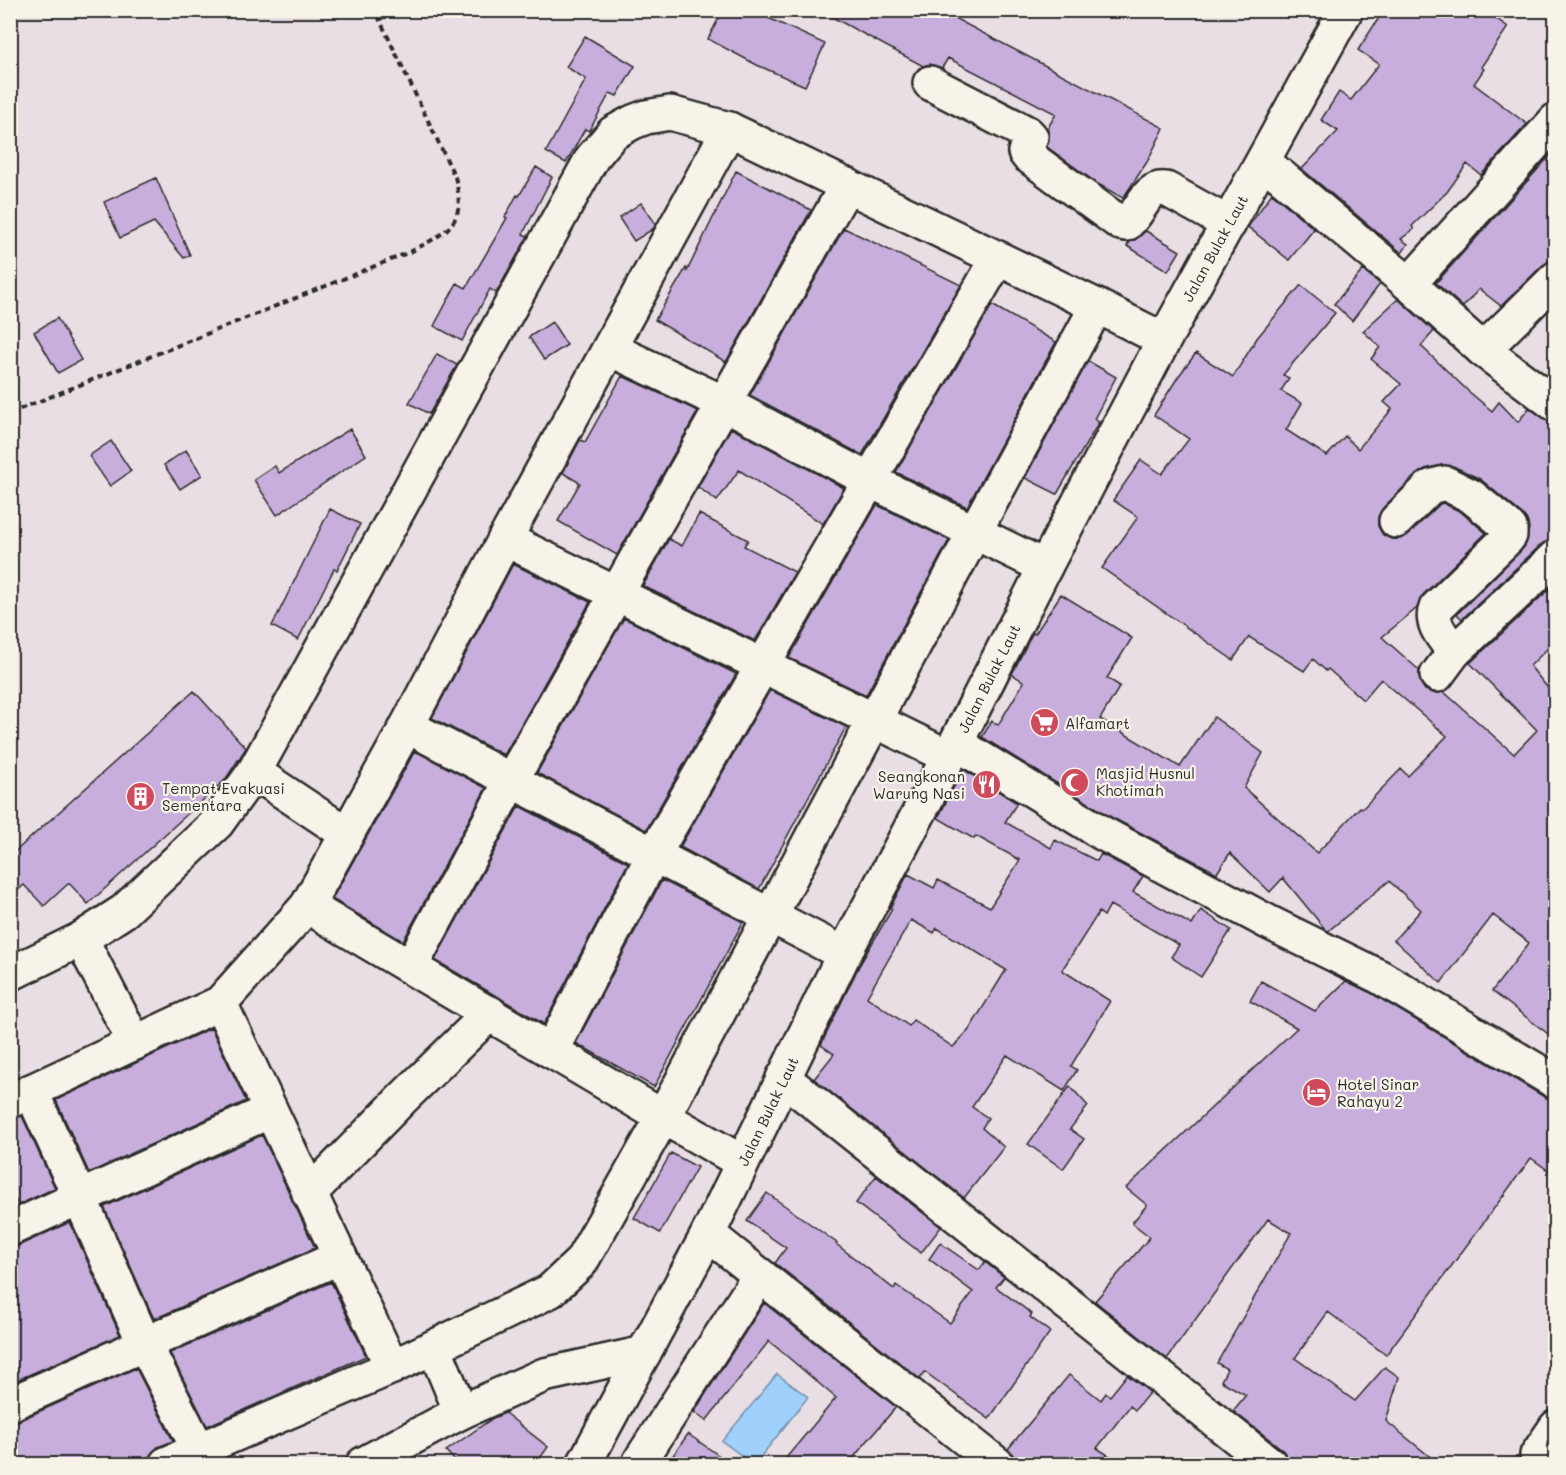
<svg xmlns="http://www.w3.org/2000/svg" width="1566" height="1475" font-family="Mali,sans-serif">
  <rect width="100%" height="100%" fill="#e9dee4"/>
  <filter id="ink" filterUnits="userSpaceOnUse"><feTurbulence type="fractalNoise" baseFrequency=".0167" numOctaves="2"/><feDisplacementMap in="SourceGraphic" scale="12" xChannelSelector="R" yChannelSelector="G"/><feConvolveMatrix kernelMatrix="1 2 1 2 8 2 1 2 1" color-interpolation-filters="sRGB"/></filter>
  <g filter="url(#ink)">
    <!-- water -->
    <path fill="#a0d1fd" stroke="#718fa9" stroke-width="1.5" d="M777,1374L808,1397L755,1464H753L722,1441Z"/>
    <!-- building -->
    <path fill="#c8aedc" stroke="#2b2b2b" stroke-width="1.5" fill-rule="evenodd" d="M723,10H751L825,44L805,86L757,65L708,39Z
      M819,10H939L1164,128L1147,162L1123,198L1098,184L1047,147L1049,134L1047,129L1056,114L948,58L942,68L930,64L923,66Z
      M1384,10H1484L1508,27L1481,67L1484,69L1474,84L1527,124L1481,175L1467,164L1447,192L1412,226L1414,229L1401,239L1408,244L1402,253L1302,169L1338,131L1321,120L1339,92L1351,100L1379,64L1358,50Z
      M585,36L635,66L617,96L610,93L589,131L585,129L566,163L546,152L586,79L566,67Z
      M1556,149V260L1543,265L1501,306L1479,289L1463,307L1436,283Z
      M536,167L552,177L523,234L528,236L496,293L490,289L462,341L434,326L457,283L466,288L507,218L505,217L517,195L519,196Z
      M736,171L811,210L726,362L655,320L686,268L687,271Z
      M156,178L190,255L184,258L154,222L120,238L104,202Z
      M1272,193L1314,229L1289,260L1248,227Z
      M641,203L656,224L653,229L634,241L619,218Z
      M844,228L961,285L862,455L750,395Z
      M1146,231L1180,251L1168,271L1127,246L1130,242Z
      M1363,270L1380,284L1352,321L1334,304Z
      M1301,285L1335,313L1283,375L1289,378L1281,391L1302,403L1286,430L1327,456L1345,436L1358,449L1392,409L1384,402L1401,384L1371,359L1380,347L1363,331L1398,299L1434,331L1421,346L1467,390L1492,411L1499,402L1518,422L1529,408L1556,426V539L1543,543L1462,619L1457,614L1525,546L1529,528L1527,520L1522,514L1480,479L1453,466L1441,465L1425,469L1417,474L1383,508L1378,517V526L1383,535L1391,539H1400L1409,534L1440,504L1443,503L1461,512L1486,533L1423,595L1417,608L1382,637L1419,670L1420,682L1425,690L1434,693L1444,692L1514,754L1537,730L1470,663L1556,583V640L1530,666L1556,698V1040L1492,991L1529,943L1493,915L1441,983L1394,940L1421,910L1389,881L1328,931L1325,929L1283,878L1270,892L1230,853L1217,873L1111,817L982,737L992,721L998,725L1024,682L1012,674L1032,634L1033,633L1035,634L1061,594L1132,638L1107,678L1120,686L1100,719L1180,767L1214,717L1263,753L1244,788L1317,853L1360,807L1362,809L1401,769L1408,776L1447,736L1381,679L1363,700L1328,669L1326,671L1313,659L1304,671L1249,637L1233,660L1102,568L1138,517L1113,500L1141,460L1162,474L1189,439L1154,415L1178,377L1196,353L1233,377L1257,338Z
      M992,305L1056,342L967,507L896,472Z
      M57,318L81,360L58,373L34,332Z
      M552,322L567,345L544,360L529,337Z
      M437,354L457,365L429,414L409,403Z
      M1088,361L1116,377L1094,419L1099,422L1057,494L1025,478Z
      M622,376L698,411L617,555L558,521L580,483L563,473L580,440L585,442Z
      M731,428L844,488L823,524L739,470L717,501L698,487Z
      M350,429L366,455L277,515L254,480L275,466L279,473Z
      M111,441L131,471L110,486L89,456Z
      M186,450L202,475L180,489L164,465Z
      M877,505L949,540L866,695L789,658Z
      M330,509L360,524L337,570L334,569L298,640L272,626Z
      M699,514L748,540L744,546L795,572L755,641L643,586L669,539L682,546Z
      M513,564L590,602L504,755L432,718Z
      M624,618L736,674L646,830L537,773Z
      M770,690L846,727L759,889L680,847Z
      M194,691L246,748L225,780L88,904L69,883L44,906L24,885L10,897V856Z
      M415,751L486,788L403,941L332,899Z
      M963,769L1017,803L1005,822L1051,848L1055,840L1097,861L1101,854L1143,876L1133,892L1192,925L1201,910L1231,930L1201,977L1171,957L1179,945L1110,905L1104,916L1099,912L1062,970L1110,1001L1071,1066L1077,1070L1064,1091L1007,1055L972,1107L988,1118L982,1128L1004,1147L964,1198L814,1079L834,1054L821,1045L859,966L892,909L890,908L908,874L934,888L938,880L990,907L1020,860L976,836L974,839L938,818ZM911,920L934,933L937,928L1006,970L969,1030L953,1047L913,1020L909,1026L867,997Z
      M519,806L628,863L544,1024L435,960Z
      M662,880L743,922L654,1087L576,1043Z
      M1261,981L1315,1011L1346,981L1371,993L1546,1098L1556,1101V1176L1531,1158L1386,1355L1328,1312L1295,1358L1355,1401L1385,1367L1399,1377L1386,1421L1439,1464H1288L1287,1457L1282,1449L1233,1411L1246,1395L1221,1381L1227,1369L1217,1363L1291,1233L1268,1219L1167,1359L1095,1301L1150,1237L1132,1223L1147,1205L1126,1188L1297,1028L1250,1001Z
      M211,1028L246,1101L89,1173L56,1100Z
      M1070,1086L1088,1106L1070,1129L1084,1139L1063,1169L1028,1144Z
      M22,1116L55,1188L18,1205L10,1190V1119Z
      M262,1135L315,1248L154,1319L104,1207Z
      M671,1153L697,1167L660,1233L634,1218Z
      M876,1176L941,1227L921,1253L856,1203Z
      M767,1193L837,1243L836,1244L894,1289L896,1285L950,1323L973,1292L929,1259L940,1243L979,1270L985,1262L1004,1277L996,1287L1032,1314L1030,1317L1050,1332L989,1419L925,1372L920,1379L775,1263L786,1248L747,1221Z
      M70,1222L120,1335L10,1383V1247L18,1246Z
      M331,1282L366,1356L207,1426L170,1353Z
      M764,1303L896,1407L848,1464H781L836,1398L769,1341L706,1421L694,1412Z
      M136,1368L173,1441L158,1447L149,1457L134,1464H10V1422L18,1421Z
      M1069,1375L1101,1400L1106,1393L1110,1396L1127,1375L1150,1392L1135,1410L1130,1406L1097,1448L1122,1464H1015L1014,1457L1008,1449Z
      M505,1413L548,1447L536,1464H458L446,1451L493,1418Z
      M688,1434L731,1464H667Z"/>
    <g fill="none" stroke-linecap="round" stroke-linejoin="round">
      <defs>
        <g id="minor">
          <path d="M930,83L1027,133L1031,137L1025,152L1028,156L1120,223L1126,224C1141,213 1145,186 1166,189L1229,224"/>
          <path d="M1264,162L1409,284L1483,350L1556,405"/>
          <path d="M1409,284L1556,120"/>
          <path d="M610,349L724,403L869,480L1045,567"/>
          <path d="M1483,350L1556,278"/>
          <path d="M1396,521L1430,487L1445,483L1471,496L1510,528V535L1507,539L1436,608C1429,624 1445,639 1454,652"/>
          <path d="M505,539L949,757"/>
          <path d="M1437,675L1454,652L1556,557"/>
          <path d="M407,726L844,954"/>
          <path d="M956,743L1102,833L1268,922L1380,977L1556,1082"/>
          <path d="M254,772L347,834"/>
          <path d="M307,906L663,1117L742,1162"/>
          <path d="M81,939L135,1043"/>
          <path d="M411,966L512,779L847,185"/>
          <path d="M10,974L81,939L124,911L217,823L254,772L592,158L613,133L633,122L646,117L670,113L729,129L1097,306L1164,340"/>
          <path d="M220,1003L392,1367"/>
          <path d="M551,1051L654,854L998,258"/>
          <path d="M783,1078L1270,1464"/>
          <path d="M31,1091L80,1198L145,1345L206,1464"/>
          <path d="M10,1101L220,1003L307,906L407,726L505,539L729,129"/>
          <path d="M309,1194L403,1098L490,1013"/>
          <path d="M10,1229L270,1111"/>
          <path d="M708,1234L997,1464"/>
          <path d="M434,1347L461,1412"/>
          <path d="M10,1404L340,1257"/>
          <path d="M1537,1455L1556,1427"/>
          <path d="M640,1461L760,1275"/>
          <path d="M166,1464L392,1367L550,1291L581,1262L663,1117L975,531L1097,306"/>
          <path d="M363,1464L461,1412L544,1375L644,1353"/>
          <path id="s1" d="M584,1464L708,1234L844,954L956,743L1045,567L1164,340L1346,10"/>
        </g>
      </defs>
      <!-- minor casing -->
      <use href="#minor" stroke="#2b2b2b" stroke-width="38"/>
      <!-- path -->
      <path stroke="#2b2b2b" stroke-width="4" stroke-dasharray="6 4.5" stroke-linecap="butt" d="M380,19L396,10
        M10,413L410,252C449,231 467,224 455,177L375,10"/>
      <!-- minor -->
      <use href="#minor" stroke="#f7f3e8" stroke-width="33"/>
    </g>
  </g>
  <!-- icons -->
  <defs>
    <symbol id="supermarket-disc" viewBox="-11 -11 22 22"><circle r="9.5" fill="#d1495b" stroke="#f7f3e8"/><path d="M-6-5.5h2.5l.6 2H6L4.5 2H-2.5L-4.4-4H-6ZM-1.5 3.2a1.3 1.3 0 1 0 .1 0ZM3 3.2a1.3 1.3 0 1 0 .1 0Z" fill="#fff"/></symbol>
    <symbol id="mosque-disc" viewBox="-11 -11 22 22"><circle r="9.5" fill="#d1495b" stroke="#f7f3e8"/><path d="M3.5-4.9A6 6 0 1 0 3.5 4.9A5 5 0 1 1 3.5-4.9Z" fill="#fff"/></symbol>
    <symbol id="restaurant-disc" viewBox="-11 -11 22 22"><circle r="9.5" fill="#d1495b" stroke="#f7f3e8"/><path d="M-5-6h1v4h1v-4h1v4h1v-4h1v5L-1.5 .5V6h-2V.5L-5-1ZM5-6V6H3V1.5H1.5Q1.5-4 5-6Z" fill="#fff"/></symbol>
    <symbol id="building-disc" viewBox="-11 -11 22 22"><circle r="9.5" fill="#d1495b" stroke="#f7f3e8"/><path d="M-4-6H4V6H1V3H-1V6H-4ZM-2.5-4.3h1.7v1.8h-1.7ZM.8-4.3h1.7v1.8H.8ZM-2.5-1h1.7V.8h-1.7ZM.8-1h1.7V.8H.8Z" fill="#fff"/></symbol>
    <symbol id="hotel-disc" viewBox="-11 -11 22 22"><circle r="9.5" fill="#d1495b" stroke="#f7f3e8"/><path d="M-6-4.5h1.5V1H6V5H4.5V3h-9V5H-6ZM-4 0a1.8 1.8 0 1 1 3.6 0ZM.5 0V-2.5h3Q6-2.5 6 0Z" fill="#fff"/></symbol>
  </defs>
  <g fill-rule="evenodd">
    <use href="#supermarket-disc" x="1028" y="706" width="33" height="33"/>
    <use href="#mosque-disc" x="1058" y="766" width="33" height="33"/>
    <use href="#restaurant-disc" x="970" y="768" width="33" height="33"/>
    <use href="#building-disc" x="124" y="780" width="33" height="33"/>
    <use href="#hotel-disc" x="1300" y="1076" width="33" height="33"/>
  </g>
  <g text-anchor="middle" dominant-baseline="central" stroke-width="4.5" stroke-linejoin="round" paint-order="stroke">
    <!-- street labels -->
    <g font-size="15" fill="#2b2b2b" stroke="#f7f3e8">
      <text stroke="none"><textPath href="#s1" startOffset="1370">Jalan Bulak Laut</textPath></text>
      <text stroke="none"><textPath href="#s1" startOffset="884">Jalan Bulak Laut</textPath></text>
      <text stroke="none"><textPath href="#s1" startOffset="398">Jalan Bulak Laut</textPath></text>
    </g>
    <!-- poi labels -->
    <g font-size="15" fill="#2b2b2b" stroke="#f7f3e8" text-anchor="start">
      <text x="1065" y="723">Alfamart</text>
      <text x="1096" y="773">Masjid Husnul<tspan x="1096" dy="17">Khotimah</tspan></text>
      <text x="965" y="776" text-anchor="end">Seangkonan<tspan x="965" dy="17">Warung Nasi</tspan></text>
      <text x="162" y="788">Tempat Evakuasi<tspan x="162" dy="17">Sementara</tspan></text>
      <text x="1337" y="1084">Hotel Sinar<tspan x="1337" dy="17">Rahayu 2</tspan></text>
    </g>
  </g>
  <!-- margin -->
  <rect width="1566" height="1475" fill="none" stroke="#f7f3e8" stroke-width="36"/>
  <rect x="18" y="18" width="1530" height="1439" fill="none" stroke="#2b2b2b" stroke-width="2" filter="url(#ink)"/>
</svg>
